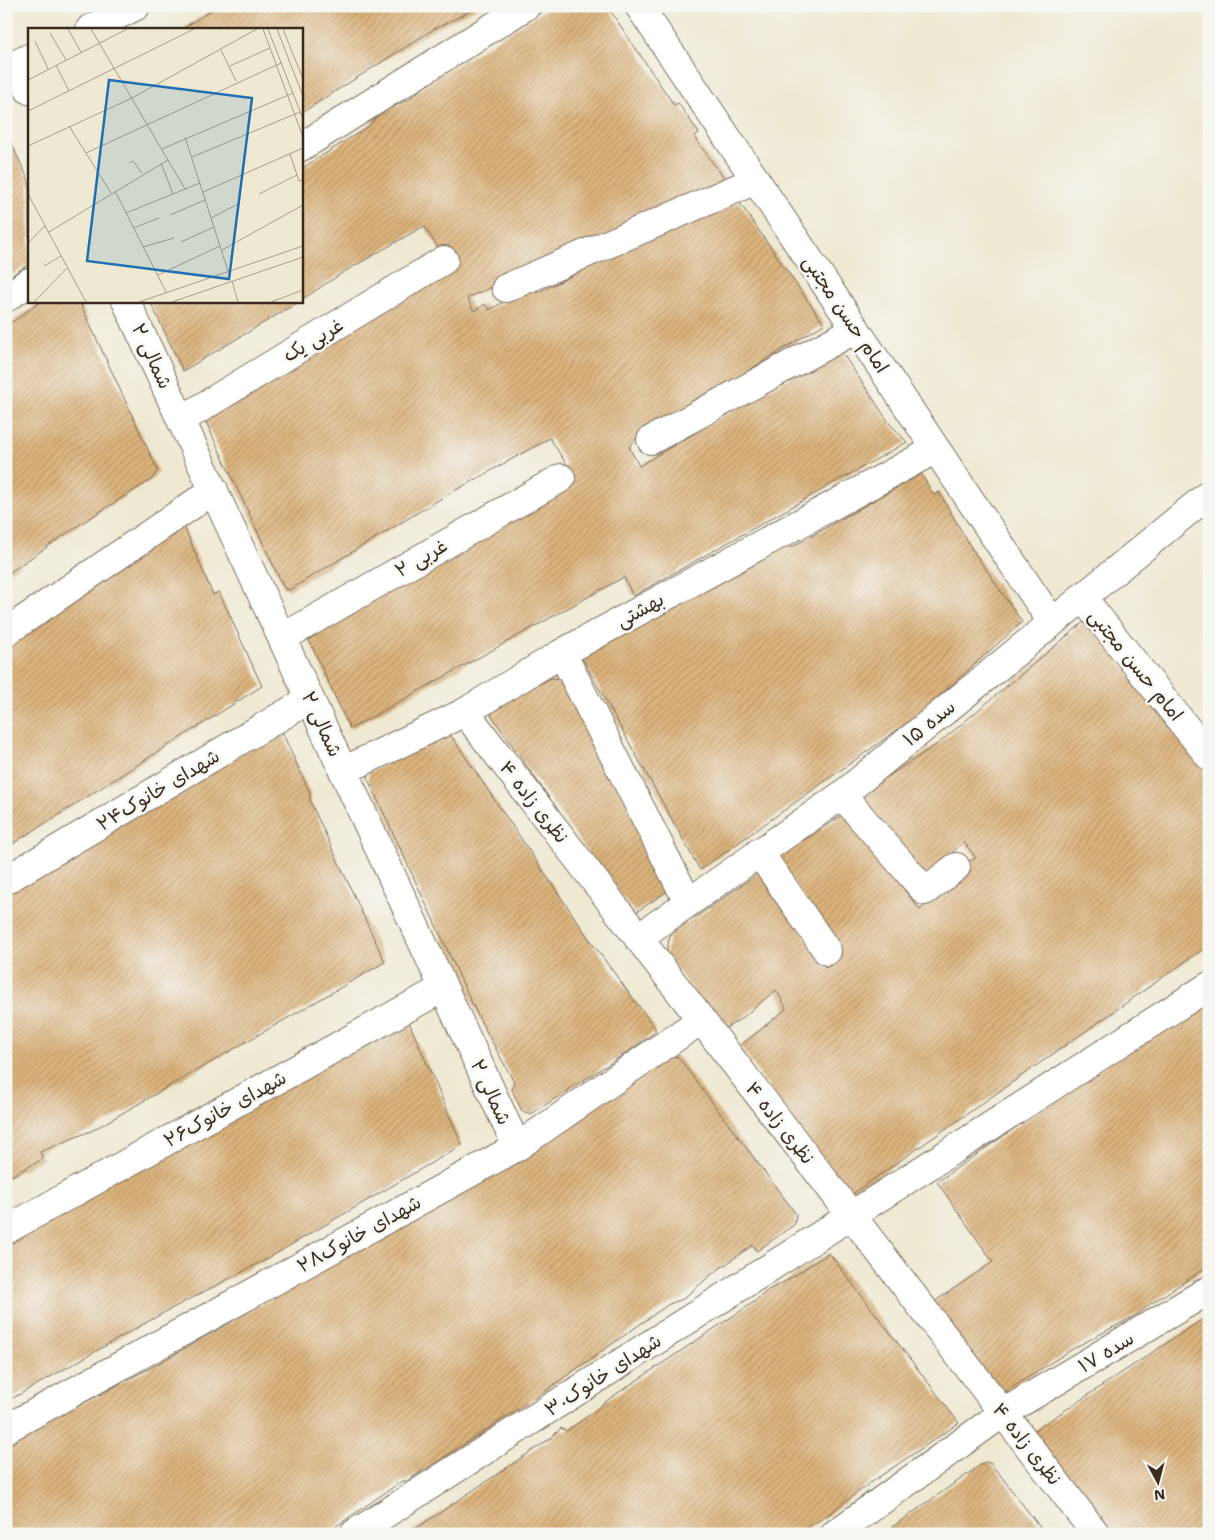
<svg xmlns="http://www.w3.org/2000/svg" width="1215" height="1540" font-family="'Shantell Sans','Playpen Sans Arabic',sans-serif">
  <defs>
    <pattern id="building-hatch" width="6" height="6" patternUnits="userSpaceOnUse" patternTransform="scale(1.25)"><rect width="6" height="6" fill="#dcb37b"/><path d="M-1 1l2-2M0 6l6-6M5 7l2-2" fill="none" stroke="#b49264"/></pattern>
  </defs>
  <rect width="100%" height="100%" fill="#f6f6f2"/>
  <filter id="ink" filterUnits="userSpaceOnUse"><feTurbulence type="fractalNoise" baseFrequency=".02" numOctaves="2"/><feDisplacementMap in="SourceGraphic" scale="10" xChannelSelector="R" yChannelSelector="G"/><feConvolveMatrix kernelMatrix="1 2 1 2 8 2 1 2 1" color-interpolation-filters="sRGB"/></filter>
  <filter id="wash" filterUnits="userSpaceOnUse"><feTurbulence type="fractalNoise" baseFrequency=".0096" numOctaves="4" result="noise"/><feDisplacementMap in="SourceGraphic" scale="20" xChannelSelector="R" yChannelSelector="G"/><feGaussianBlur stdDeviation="1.12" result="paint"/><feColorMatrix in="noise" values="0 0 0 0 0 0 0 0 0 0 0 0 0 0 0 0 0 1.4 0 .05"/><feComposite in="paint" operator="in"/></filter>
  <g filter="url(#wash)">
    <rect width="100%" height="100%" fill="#efe9d2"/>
    <g id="blocks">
      <!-- building -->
      <path fill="url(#building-hatch)" d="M218,6H481L434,29L301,113V29H182Z
        M551,6H607L674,105L678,103L699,133L694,137L727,182L467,298L474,311L485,304L489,310L533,286L537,293L673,226L699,220L739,202L824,324L722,387L639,435L629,447L639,466L839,348L890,424L907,442L633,596L624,577L350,729L298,616L567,465L550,438L447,495L289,590L284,588L197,403L442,254L424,226L342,273L301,300V169L369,126L377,116L389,109L409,99L427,84Z
        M6,132L29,181V264L6,279Z
        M41,301H79L158,471L151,480L82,523L6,575V327Z
        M150,301H300L183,371Z
        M921,474L934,495L939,492L972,549L1022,622L914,718L700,870L581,656L785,542L790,548Z
        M180,517L213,595L219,592L262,686L6,848V620Z
        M1086,620L1209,773V945L848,1197L740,1046L786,1009L782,1000L776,990L742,1018L723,1030L666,955L670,935L761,872L826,968L838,960L842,954L776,856L811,836L845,813L920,910L934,897L956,867L976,858L964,842L921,879L860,795L939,743Z
        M551,678L561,679L672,888L635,913L590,856L491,715L495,707Z
        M282,732L310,793V801L385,962L93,1130L40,1152L43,1159L6,1179V881Z
        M444,733L452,737L592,943L655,1028V1032L629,1051L531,1114L522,1111L512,1090L514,1082L478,1016L368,779L369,773Z
        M1209,993V1266L1150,1304L1138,1314L1074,1348L1002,1394L928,1306L993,1262L937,1182Z
        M403,1008L462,1145L265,1260L165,1312L6,1402V1235Z
        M673,1056L678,1057L796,1214L795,1224L757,1251L753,1245L712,1274L683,1299L669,1304L538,1396L407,1481H402L325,1534H6V1446L23,1435L154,1366L343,1258Z
        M829,1253L959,1423L870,1483L828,1515L797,1534H408L551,1438L561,1428L566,1431L584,1419L609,1399L754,1302L768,1290L786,1281Z
        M1209,1315V1534H1101L1032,1432Z
        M985,1462L990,1463L1001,1476L1045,1534H882Z"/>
    </g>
  </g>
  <g filter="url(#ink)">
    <use href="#blocks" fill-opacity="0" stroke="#7a6d5d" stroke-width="1"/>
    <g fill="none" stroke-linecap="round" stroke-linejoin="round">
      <defs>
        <path id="minor" d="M639,6L1052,622
          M17,64L29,90
          M301,147L526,6
          M506,288L756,180
          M6,298L29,282
          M126,301L517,1147
          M181,420L444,260
          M651,440L856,329
          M1082,597L1209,756
          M6,632L214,490
          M282,638L561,478
          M562,653L688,902
          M465,712L1096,1534
          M343,771L465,712L562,653L936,449
          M842,795L925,891L956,867
          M759,852L827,951
          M6,880L310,699
          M638,938L842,795L1209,494
          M6,1230L443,988
          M6,1429L517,1147L701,1020
          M354,1534L1209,986
          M835,1534L1003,1413L1209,1290"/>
        <path id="secondary" d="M90,29L136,6
          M6,69L29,58"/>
      </defs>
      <!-- minor casing -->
      <use href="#minor" stroke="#7a6d5d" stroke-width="30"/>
      <!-- secondary casing -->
      <use href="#secondary" stroke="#7a6d5d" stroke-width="30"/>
      <!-- minor -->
      <use href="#minor" stroke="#fff" stroke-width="28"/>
      <!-- secondary -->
      <use href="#secondary" stroke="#fff" stroke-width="28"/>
    </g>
  </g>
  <g text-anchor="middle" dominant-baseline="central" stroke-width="5" stroke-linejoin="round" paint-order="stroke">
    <!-- street labels -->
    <g font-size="19" fill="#3b2a1e" stroke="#f6f6f2">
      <text transform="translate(846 314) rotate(56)">امام حسن مجتبی</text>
      <text transform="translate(313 340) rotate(-31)">غربی یک</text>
      <text transform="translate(152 356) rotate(65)">شمالی ۲</text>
      <text transform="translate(421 558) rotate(-30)">۲ غربی</text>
      <text transform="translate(640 610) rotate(-29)">بهشتی</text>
      <text transform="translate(1136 665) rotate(51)">امام حسن مجتبی</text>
      <text transform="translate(929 723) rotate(-39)">سده ۱۵</text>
      <text transform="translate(322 724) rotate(65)">شمالی ۲</text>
      <text transform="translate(158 790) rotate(-31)">شهدای خانوک۲۴</text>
      <text transform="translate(534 802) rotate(52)">نظری زاده ۴</text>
      <text transform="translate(491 1092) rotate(65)">شمالی ۲</text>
      <text transform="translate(225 1109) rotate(-29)">شهدای خانوک۲۶</text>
      <text transform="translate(780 1123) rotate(52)">نظری زاده ۴</text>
      <text transform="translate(359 1234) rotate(-29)">شهدای خانوک۲۸</text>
      <text transform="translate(1106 1352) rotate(-31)">سده ۱۷</text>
      <text transform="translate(603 1375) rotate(-33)">شهدای خانوک۳۰</text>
      <text transform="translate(1027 1444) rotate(52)">نظری زاده ۴</text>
    </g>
  </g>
  <!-- overview -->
  <g transform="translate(28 28)">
    <rect width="275" height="275" fill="#efe9d2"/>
    <path fill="none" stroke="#a79d8a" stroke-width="1" d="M40,1L53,24M63,1L157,161M235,1L275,109M240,1L275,91M249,1L275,68M255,1L275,51M22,5L38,32M7,13L20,41M193,22L208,53M28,37L41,63M202,38L242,20M0,52L99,1M0,83L166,1M41,98L83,165M157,109L200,243M0,118L104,70L229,1M134,121L265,65M58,125L253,35M262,126L271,153L275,152M164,129L272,84M101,135L105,133L114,145M133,135L145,166M87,163L138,264M175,164L275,120M0,166L58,274M231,166L269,147M98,185L172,155M142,187L177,172M183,190L212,175M105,200L131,190M21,204L140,132M153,214L186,199M0,215L17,198M115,219L146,210M194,222L275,177M16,238L33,228M130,247L192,218M204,253L210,274M6,274L39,240M111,274L275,218M144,274L275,229M243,274L275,262"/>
    <path fill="#1f6fb2" fill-opacity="0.15" stroke="#1f6fb2" stroke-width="2.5" d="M81,52L224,70L201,251L59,233Z"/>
    <rect width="275" height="275" fill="none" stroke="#3b2a1e" stroke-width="2.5"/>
  </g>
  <!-- margin -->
  <rect width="1215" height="1540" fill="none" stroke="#f6f6f2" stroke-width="25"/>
  <!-- north arrow -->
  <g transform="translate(1158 1482) rotate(173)" stroke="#f6f6f2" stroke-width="4" paint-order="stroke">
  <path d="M0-4L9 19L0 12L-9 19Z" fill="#3b2a1e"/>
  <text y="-8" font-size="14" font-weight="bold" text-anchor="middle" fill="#3b2a1e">N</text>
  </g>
</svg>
